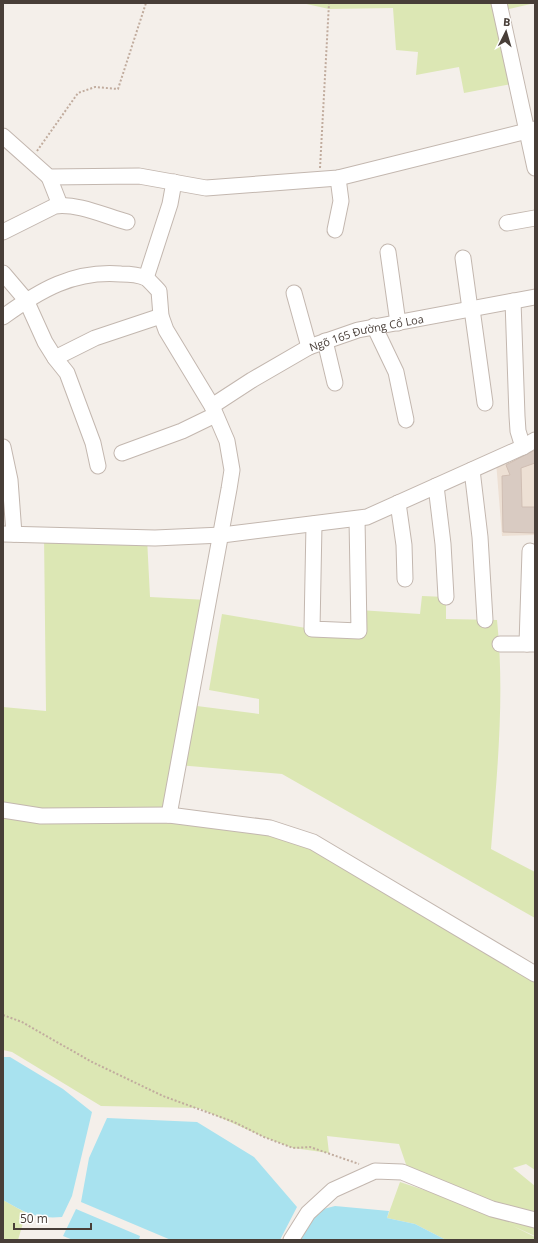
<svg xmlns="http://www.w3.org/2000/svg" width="538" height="1243" font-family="'Open Sans',sans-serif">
  <rect width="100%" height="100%" fill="#f4efea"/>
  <!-- education -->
  <path fill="#ede0d4" d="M535,445V535L502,536L496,461Z"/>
  <!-- green -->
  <path fill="#dce7b4" d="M302,3H535L501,11L516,83L464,93L459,67L416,75L418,52L396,50L393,8L329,9Z
    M44,535L147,538L150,597L208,600L189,705L259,714V699L209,690L222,614L312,629L359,631V610L420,614L422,596L446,597V619L497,620C505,696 497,774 491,849L535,872V918L282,774L178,765L169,815L313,842L535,974V1170L526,1164L513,1168L535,1186V1236L513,1226L535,1237V1240H446L415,1224L387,1218L400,1182L472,1206L410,1176L399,1144L327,1136L329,1153L293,1148L264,1137L199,1108L101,1106L12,1052L3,1050V707L46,711Z
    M3,1200L26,1213L18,1240H3Z"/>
  <!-- water -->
  <path fill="#a8e2ef" d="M3,1057H10L63,1089L92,1112L72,1196L62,1217C35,1219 26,1213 3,1200Z
    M107,1118L197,1122L254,1157L297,1207L280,1240H171L81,1202L89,1158Z
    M335,1206L389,1211L387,1218L415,1224L446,1240H291L308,1213Z
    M76,1209L140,1236L139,1240H73L63,1236Z"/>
  <!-- building -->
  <path fill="#d9cbc2" stroke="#d0beb3" d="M535,450V463L521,468L522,507H535V533L503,532L502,476L510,475L506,465Z"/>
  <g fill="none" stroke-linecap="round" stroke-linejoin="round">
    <defs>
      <g id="minor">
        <path d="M499,3L535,168"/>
        <path d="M3,136L49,177L139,176L206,188L338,178L535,129"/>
        <path d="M49,177L60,205"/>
        <path d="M507,223L535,218"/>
        <path d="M335,230L341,201L338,178"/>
        <path d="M3,232L55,206C78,203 105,216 127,222"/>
        <path d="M388,252L398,323"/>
        <path d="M463,258L470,309"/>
        <path d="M3,273L26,300L45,342L55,358L67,373L93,443L98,466"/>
        <path d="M146,278L170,204L174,182"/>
        <path d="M294,293L309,347"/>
        <path d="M513,301L517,416L518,431L523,447"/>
        <path d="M472,309L485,403"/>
        <path d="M3,317C40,290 74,270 121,274C129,274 139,275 146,278C150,281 155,287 159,291L161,316L166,330L212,406L227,441L232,470L229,489L169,815"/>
        <path d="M374,326L396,372L406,420"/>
        <path d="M325,341L335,383"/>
        <path d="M55,358L95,338L161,316"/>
        <path id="s1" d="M212,406L252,380L309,347L358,330L535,297"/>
        <path d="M3,447L10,480L14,534"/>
        <path d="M122,453L182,431L215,415"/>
        <path d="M472,470L480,537L485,620"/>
        <path d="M436,486L443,544L446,597"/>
        <path d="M398,503L404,545L405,579"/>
        <path d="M314,524L312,629L359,631L357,519"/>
        <path d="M3,534L155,538L222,535L367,517L523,447L535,440"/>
        <path d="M500,644H535"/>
        <path d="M527,644L530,551"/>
        <path d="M3,810L41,816L169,815L270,828L313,842L535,974"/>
        <path d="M291,1240L308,1213L333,1190L375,1171L402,1172L492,1209L535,1220"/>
      </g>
    </defs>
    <!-- minor casing -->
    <use href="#minor" stroke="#c3b7af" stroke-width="17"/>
    <!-- path -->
    <path stroke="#c1ac9e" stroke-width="2" stroke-dasharray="2 2" stroke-linecap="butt" d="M37,151L78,93L95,87L118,89L146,3
      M320,168L329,3
      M3,1015L22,1022L90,1061L163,1096L234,1122L264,1137L293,1148L310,1147L359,1164"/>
    <!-- minor -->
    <use href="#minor" stroke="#fff" stroke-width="15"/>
  </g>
  <g text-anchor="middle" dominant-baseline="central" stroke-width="4" stroke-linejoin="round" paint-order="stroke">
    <!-- street labels -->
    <g font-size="11" fill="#483e38" stroke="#fff">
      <text stroke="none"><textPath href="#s1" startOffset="173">Ngõ 165 Đường Cổ Loa</textPath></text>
    </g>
  </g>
  <!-- border -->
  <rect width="538" height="1243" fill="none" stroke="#483e38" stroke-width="8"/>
  <!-- north arrow -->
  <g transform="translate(506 32) rotate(5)" stroke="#ffffff" stroke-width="3" paint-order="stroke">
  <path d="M0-3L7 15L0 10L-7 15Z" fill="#483e38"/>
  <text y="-6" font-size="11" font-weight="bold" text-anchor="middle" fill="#483e38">B</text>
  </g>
  <!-- scale -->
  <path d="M14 1223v6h77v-6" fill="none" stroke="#483e38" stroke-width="2"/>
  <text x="20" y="1223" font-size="12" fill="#483e38" stroke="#ffffff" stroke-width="3" paint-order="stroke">50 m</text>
</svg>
